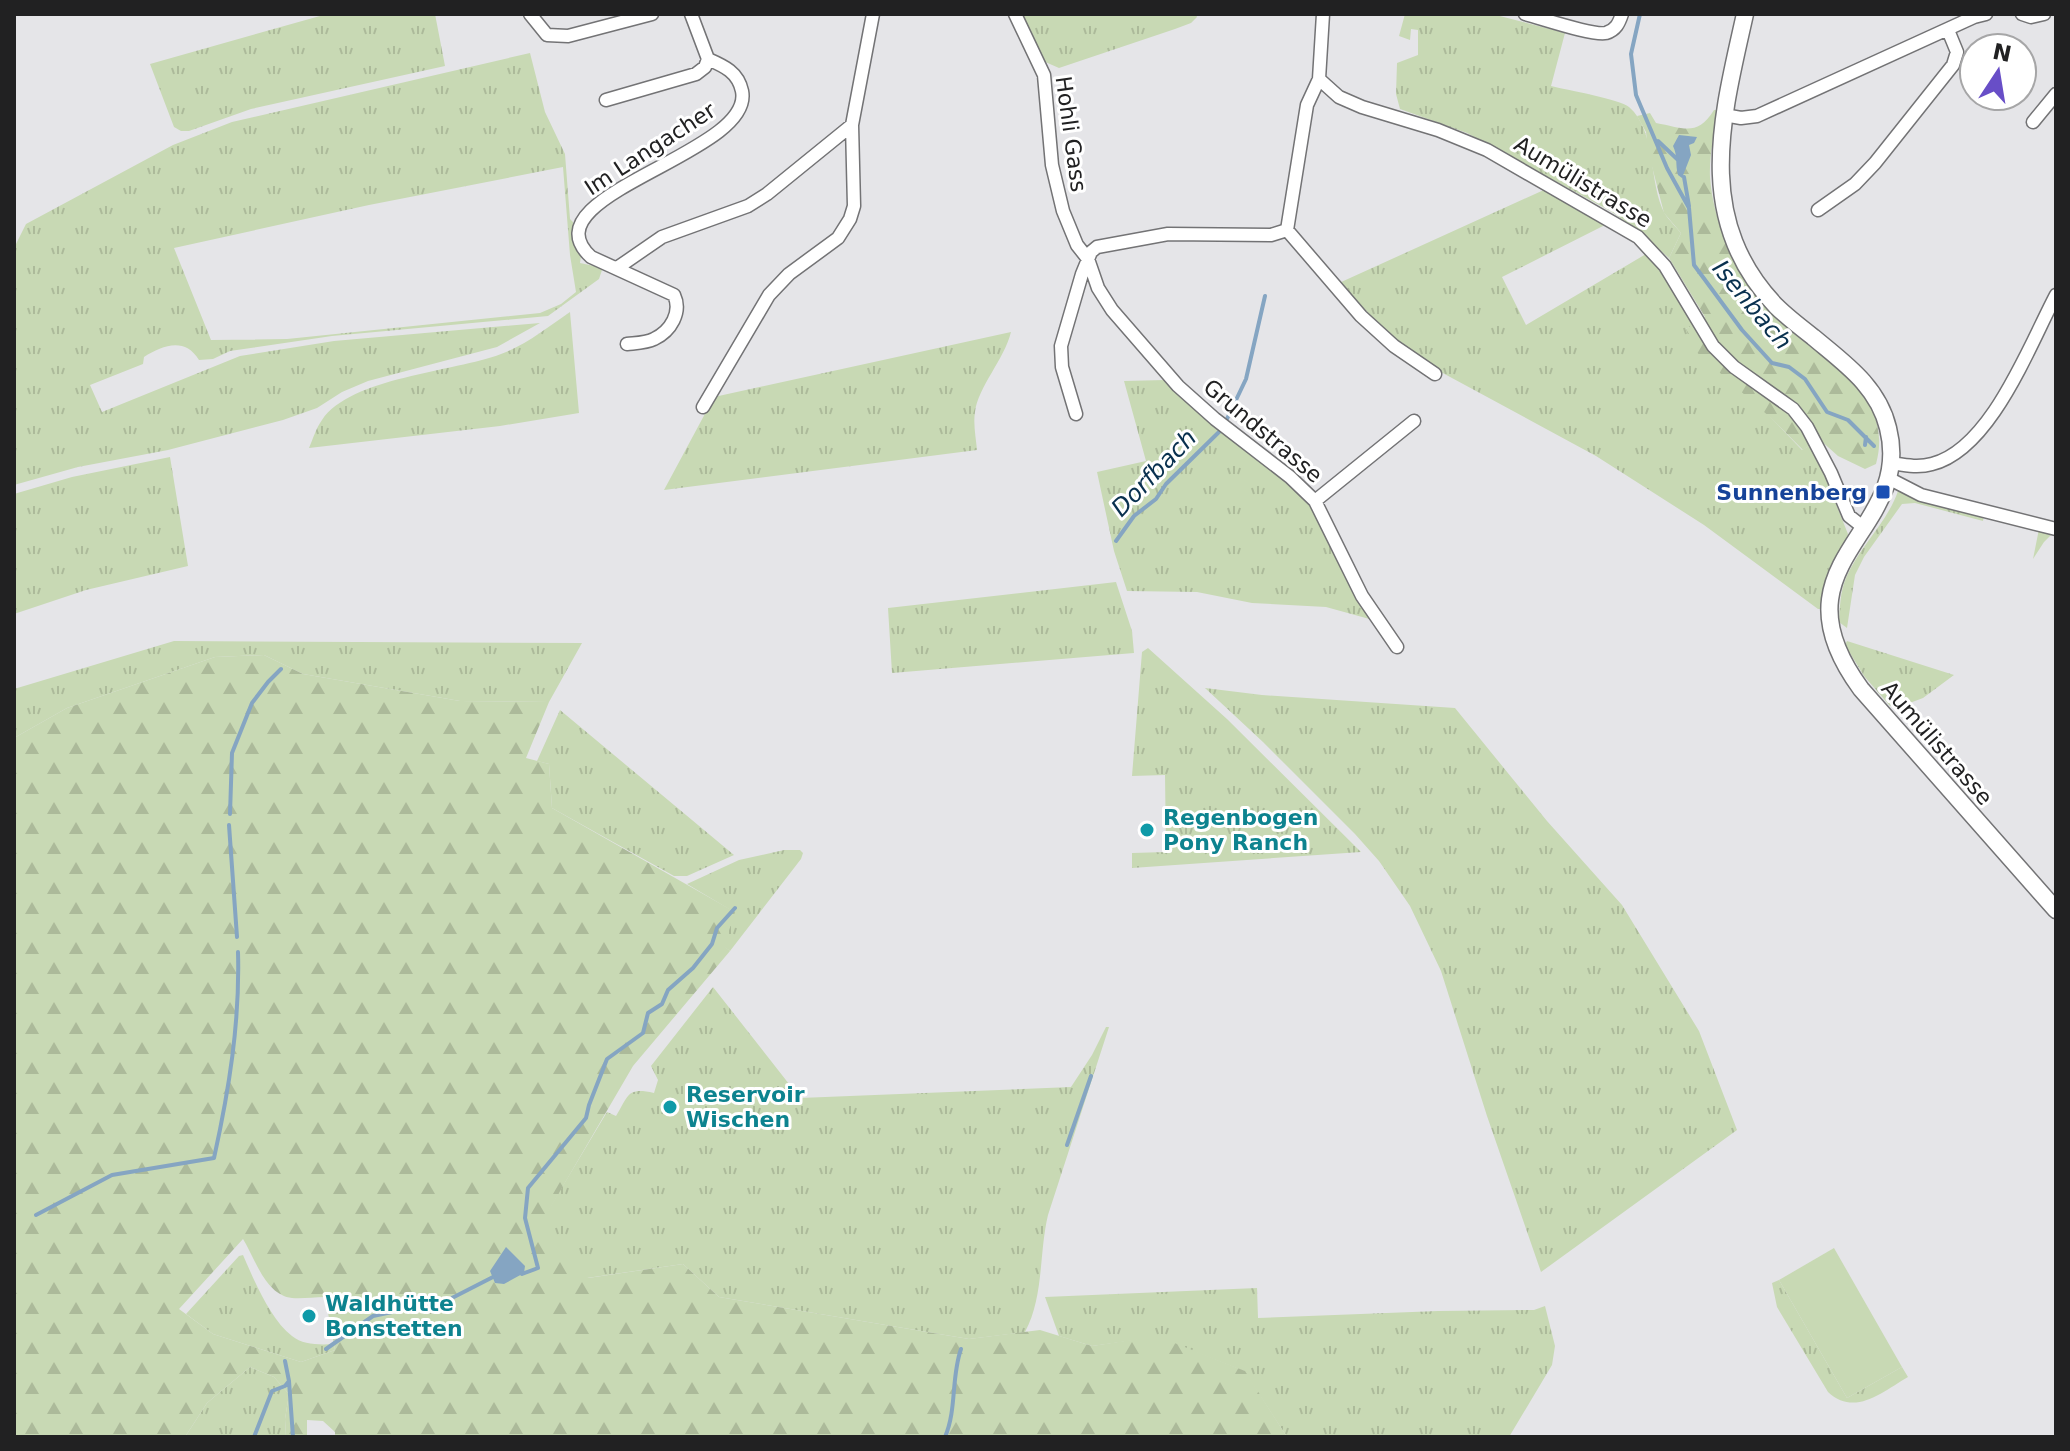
<svg xmlns="http://www.w3.org/2000/svg" width="2070" height="1451" font-family="'DejaVu Sans',sans-serif">
  <defs>
    <pattern id="grass-tufts" width="24" height="20" patternUnits="userSpaceOnUse" patternTransform="scale(2)"><rect width="24" height="20" fill="#c8d9b4"/><path d="M3 7l-1-3M5 7V3M7 7l1-3M15 17l-1-3M17 17v-4M19 17l1-3" fill="none" stroke="#acba9a"/></pattern>
    <pattern id="forest-firs" width="22" height="20" patternUnits="userSpaceOnUse" patternTransform="scale(2)"><rect width="22" height="20" fill="#c8d9b4"/><path d="M5 1l3.5 6h-7zM16 11l3.5 6h-7z" fill="#acba9a"/></pattern>
  </defs>
  <rect width="100%" height="100%" fill="#e5e5e8"/>
  <!-- grass -->
  <path fill="url(#grass-tufts)" fill-rule="evenodd" d="M327,14H435L445,66L251,109L189,131H181L174,127L150,64Z
    M1021,14H1196L1197,17L1191,23L1175,29L1059,68L1043,61Z
    M1405,14H1492L1565,33L1551,86C1566,90 1620,99 1629,107C1657,131 1648,183 1665,214C1669,220 1676,227 1681,233L1669,258L1635,228L1612,212L1467,133L1400,109L1396,94L1397,63L1418,55V30L1411,29L1410,40L1399,36Z
    M530,53L545,112L565,154L570,219L573,222V240L581,256L580,263L599,267L602,270L599,279L548,316L332,336L230,351L213,359L199,360C185,337 163,345 144,357L143,364L90,385L102,412L240,356L334,341L540,323L497,347L368,381L342,392L317,408L283,420L168,450L78,467L14,485V248L26,224L173,145L232,122ZM563,167L570,255L576,292L561,304L540,313L287,339L211,340L174,248L369,205Z
    M1546,189L1607,224L1502,277L1526,325L1646,254L1670,283L1693,325L1686,329L1802,450L1809,446L1824,474L1848,534L1846,543L1826,581L1822,609H1818L1704,525L1596,456L1439,371L1390,335L1339,283Z
    M570,312L579,413L500,426L309,448C313,439 316,428 322,420C351,377 454,372 501,354C526,345 548,327 570,312Z
    M1011,332C1004,360 978,387 975,412C973,424 976,438 977,450L664,490L714,397Z
    M1165,380L1297,489L1315,512L1373,620L1326,607L1252,603L1197,592L1127,591L1114,551L1097,472L1146,461L1124,381Z
    M170,457L188,566L86,590L14,614V494L72,477Z
    M1898,491L1917,498L2055,531L2044,542L2033,559L2039,529L1984,515L1983,521L1915,503L1902,504L1864,557L1855,575L1847,628L1839,622C1840,607 1840,592 1846,578C1859,547 1887,523 1898,491Z
    M1116,582L1132,631L1134,653L892,673L888,608Z
    M174,641L582,643L549,702L460,701L303,674L264,655L215,657L67,708L14,738V689Z
    M1847,641L1954,675L1923,698L1899,707L1895,703L1890,706L1864,676L1845,645Z
    M1148,648L1227,719L1361,852L1132,868V853L1166,852L1165,775L1132,776L1142,652Z
    M1205,688L1262,695L1455,708L1547,821L1622,905L1699,1031L1737,1130L1541,1272L1487,1116L1441,971L1410,906L1379,861L1355,834L1263,742Z
    M560,710L734,855L687,876H674L552,808L549,764L537,761Z
    M784,850H800L803,853L801,859L730,951L723,946L734,912L687,884L739,860Z
    M713,987L800,1098L1071,1087L1092,1055L1106,1027H1109L1048,1215C1039,1252 1044,1297 1025,1332L969,1339L719,1297L683,1264L587,1278L537,1229L607,1112L616,1116C629,1095 627,1087 654,1093L658,1080L651,1066Z
    M243,1255C254,1280 270,1319 292,1336C303,1345 320,1345 334,1344L335,1350L301,1362L213,1334L186,1314L239,1256Z
    M1779,1280L1847,1398L1902,1367L1908,1377C1882,1392 1855,1417 1828,1392L1777,1307L1772,1283Z
    M1257,1288L1258,1318L1438,1311L1534,1310L1545,1306L1555,1346L1552,1365L1509,1437H1287L1244,1371L1157,1337L1092,1346L1059,1336L1045,1297Z
    M250,1367L274,1377L289,1394L285,1419L286,1437H185L207,1403Z"/>
  <!-- forest -->
  <path fill="url(#forest-firs)" fill-rule="evenodd" d="M1714,110H1717C1715,132 1709,155 1710,177C1712,208 1724,243 1739,270C1747,283 1758,299 1768,310C1810,356 1897,387 1876,464L1865,469L1838,456L1819,439L1803,450L1772,419L1693,349L1686,329L1705,317L1669,258L1681,233L1664,213L1648,151L1646,132L1637,116L1650,113L1656,123C1684,128 1697,137 1714,110Z
    M264,655L303,674L460,701L549,702L526,758L549,764L552,808L735,912L724,946L730,951L633,1066L538,1229L588,1278L683,1264L719,1297L969,1339L1040,1330L1092,1346L1157,1336L1245,1371L1287,1437H335V1432L323,1421L307,1420V1437H286L285,1419L289,1394L274,1377L250,1367L207,1403L185,1437H14V738L67,708L215,657ZM243,1239C255,1258 265,1295 292,1298C302,1299 314,1297 325,1297L335,1350L301,1362L213,1334L179,1309Z"/>
  <!-- garden -->
  <path fill="#c8d9b4" d="M1834,1248L1902,1367L1847,1398L1779,1280Z"/>
  <!-- water -->
  <path fill="#85a5c2" d="M1679,135L1697,137L1694,143L1689,145L1691,155L1682,178L1678,175C1675,164 1678,156 1673,146Z
    M506,1247L525,1266L524,1273L504,1284L495,1283L490,1271Z"/>
  <g fill="none" stroke-linecap="round" stroke-linejoin="round">
    <!-- stream -->
    <path stroke="#85a5c2" stroke-width="4" d="M1640,14L1631,54L1636,95L1667,168L1689,208L1694,265L1742,330L1772,363L1789,367L1805,379L1827,412L1848,420L1874,446
      M1658,141L1677,159
      M1684,177L1689,206
      M1226,421L1246,379L1265,296
      M1865,445L1866,437
      M1116,541L1134,516L1156,499L1166,484L1220,431
      M230,814L232,753L252,703L268,682L281,669
      M229,825L237,937
      M1067,1145L1091,1076
      M36,1215L112,1175L214,1158C229,1090 240,1022 238,952
      M522,1274L538,1268L525,1218L528,1188L586,1118L589,1105L607,1059L643,1033L648,1013L662,1004L668,990L693,968L712,944L717,928L735,908
      M452,1298L493,1277
      M326,1349L373,1316L444,1301
      M289,1381L293,1437
      M254,1437L272,1391L285,1386L289,1381L285,1361
      M945,1437C957,1409 951,1377 961,1349"/>
    <defs>
      <path id="minor" d="M530,14L547,35L568,36L652,14
        M1015,14L1044,75L1052,165L1063,211L1077,245L1088,259L1098,288L1112,310L1178,386L1215,419L1290,477L1315,501L1362,596L1397,647
        M1525,14C1541,18 1593,36 1606,33C1616,30 1619,23 1622,14
        M2022,14L2031,17L2044,14
        M1319,79L1339,97L1362,107L1438,130L1487,150L1638,237L1665,266L1713,346L1734,367L1793,409L1807,427L1831,473L1849,516L1863,527
        M606,100L696,74L705,67L708,59
        M1724,115L1741,118L1757,116L1974,17L1986,14
        M2033,122L2056,94
        M1818,210L1855,184L1875,163L1953,65L1957,52L1948,30
        M1287,230L1361,316L1394,346L1435,374
        M617,268L662,237L748,206L767,194L852,125
        M627,344C636,343 646,343 654,339C671,331 682,312 674,295L591,257C523,195 755,154 742,91C738,72 724,66 708,59L691,14
        M703,407L769,295L789,274L838,238L850,219L854,206L852,125L873,14
        M1076,414L1062,367L1061,346L1082,274L1091,252L1097,247L1168,234L1271,235L1287,230L1307,105L1319,79L1323,14
        M1890,463C1904,465 1918,468 1932,464C1991,449 2029,346 2056,295
        M1888,478L1921,495L2056,529
        M1315,501L1414,421"/>
      <path id="secondary" d="M1745,14C1722,117 1693,219 1776,306C1787,317 1800,327 1813,337C1844,363 1878,386 1888,428C1915,534 1767,561 1861,689L2056,910"/>
    </defs>
    <!-- minor casing -->
    <use href="#minor" stroke="#737375" stroke-width="15"/>
    <!-- secondary casing -->
    <use href="#secondary" stroke="#737375" stroke-width="19"/>
    <!-- minor -->
    <use href="#minor" stroke="#fff" stroke-width="12"/>
    <!-- secondary -->
    <use href="#secondary" stroke="#fff" stroke-width="16"/>
  </g>
  <!-- markers -->
  <rect fill="#1a4fb4" stroke="#fff" stroke-width="3" x="1875" y="484" width="16" height="16" rx="4"/>
  <g fill="#0f9aa8" stroke="#fff" stroke-width="3">
    <circle cx="1147" cy="830" r="8"/>
    <circle cx="670" cy="1107" r="8"/>
    <circle cx="309" cy="1316" r="8"/>
  </g>
  <g text-anchor="middle" dominant-baseline="central" stroke-width="6" stroke-linejoin="round" paint-order="stroke">
    <!-- street labels -->
    <g font-size="22" fill="#212122" stroke="#fff">
      <text transform="translate(1071 134) rotate(82)">Hohli Gass</text>
      <text transform="translate(650 149) rotate(-33)">Im Langacher</text>
      <text transform="translate(1583 182) rotate(31)">Aumülistrasse</text>
      <text transform="translate(1263 431) rotate(40)">Grundstrasse</text>
      <text transform="translate(1937 743) rotate(49)">Aumülistrasse</text>
    </g>
    <!-- transit labels -->
    <g font-size="22" font-weight="bold" fill="#164399" stroke="#fff" text-anchor="end">
      <text x="1867" y="492">Sunnenberg</text>
    </g>
    <!-- culture labels -->
    <g font-size="22" font-weight="bold" fill="#0d838f" stroke="#fff" text-anchor="start">
      <text x="1163" y="817">Regenbogen<tspan x="1163" dy="25">Pony Ranch</tspan></text>
      <text x="686" y="1094">Reservoir<tspan x="686" dy="25">Wischen</tspan></text>
      <text x="325" y="1303">Waldhütte<tspan x="325" dy="25">Bonstetten</tspan></text>
    </g>
    <!-- water labels -->
    <g font-size="24" font-style="italic" fill="#08304e" stroke="#fff">
      <text transform="translate(1752 305) rotate(50)">Isenbach</text>
      <text transform="translate(1154 473) rotate(-46)">Dorfbach</text>
    </g>
  </g>
  <!-- border -->
  <rect width="2070" height="1451" fill="none" stroke="#212122" stroke-width="32"/>
  <!-- north arrow -->
  <g transform="translate(1998 72) rotate(12)"><circle r="38" fill="#ffffff" stroke="#a6a6a7" stroke-width="2"/>
  <path d="M0-6L14 30L0 20L-14 30Z" fill="#684ec7"/>
  <text y="-12" font-size="22" font-weight="bold" text-anchor="middle" fill="#212122">N</text>
  </g>
</svg>
